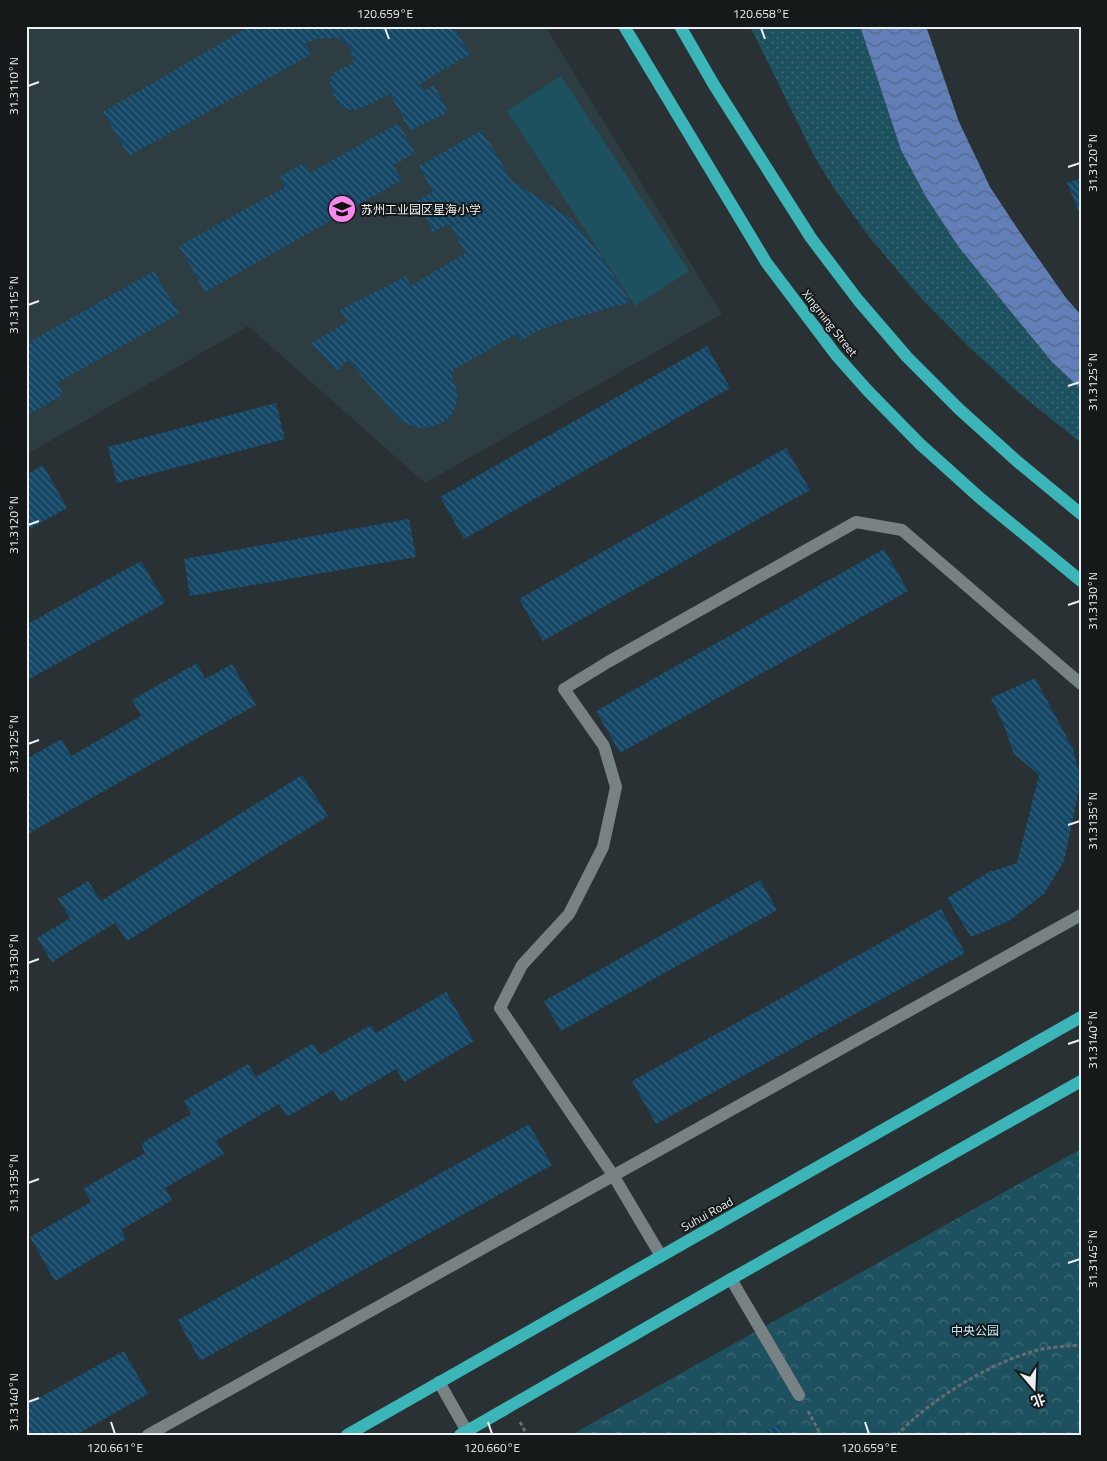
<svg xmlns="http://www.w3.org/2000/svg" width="1107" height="1461" font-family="'Titillium Web','Noto Sans SC',sans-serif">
  <defs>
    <pattern id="grass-dots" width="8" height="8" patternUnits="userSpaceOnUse" patternTransform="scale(1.25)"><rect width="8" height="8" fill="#1e515f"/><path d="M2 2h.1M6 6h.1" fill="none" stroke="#3f6a76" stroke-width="1.8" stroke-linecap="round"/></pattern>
    <pattern id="park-crowns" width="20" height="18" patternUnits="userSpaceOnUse" patternTransform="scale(1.25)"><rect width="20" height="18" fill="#1e515f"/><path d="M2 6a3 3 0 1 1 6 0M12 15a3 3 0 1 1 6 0" fill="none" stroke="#3f6a76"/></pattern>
    <pattern id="water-waves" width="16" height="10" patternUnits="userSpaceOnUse" patternTransform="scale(1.25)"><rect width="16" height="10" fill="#627fb7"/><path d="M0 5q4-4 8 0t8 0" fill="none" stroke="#57698b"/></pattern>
    <pattern id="building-back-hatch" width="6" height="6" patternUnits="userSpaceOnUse" patternTransform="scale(1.25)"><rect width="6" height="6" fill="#144665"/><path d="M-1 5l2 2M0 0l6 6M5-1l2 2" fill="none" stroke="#36617c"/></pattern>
  </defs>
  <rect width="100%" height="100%" fill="#293134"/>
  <!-- built -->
  <path fill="#2d3d42" d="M26,26H545L722,314L425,483L248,326L26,455Z"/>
  <!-- grass -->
  <path fill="url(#grass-dots)" d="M750,26H860L901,150L926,197L958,246L1007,307L1052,362L1081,389V443L1019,393L968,346L918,295L871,239L835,190L814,156Z"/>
  <!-- park -->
  <path fill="url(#park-crowns)" d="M1081,1149V1435H571Z"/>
  <!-- garden -->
  <path fill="#1e515f" d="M561,76L689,271L635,306L507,111Z"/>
  <!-- water -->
  <path fill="url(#water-waves)" d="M860,26H926L959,122L990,187L1019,231L1066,298L1081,315V389L1052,362L1007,307L958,246L926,197L901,150Z"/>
  <!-- building -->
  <path fill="url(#building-back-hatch)" d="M250,26H260L263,31L273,26H453L470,54L420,84L424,91L434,85L448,112L410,131L390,94L364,107L355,110L344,109L336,100L330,84L331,77L335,72L353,63L351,50L344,42L339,39L333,38L317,39L305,43L312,54L129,156L103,112Z
    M398,123L415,153L393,165L402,180L205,292L179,246L285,187L279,177L304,163L310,173Z
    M482,130L511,180L571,219L597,250L630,302L564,321L537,331L521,341L516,334L453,370L452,377L458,394L455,408L448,419L435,426L418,428L404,423L393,413L348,360L337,371L310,344L348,321L340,310L406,276L411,286L465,253L450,224L433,232L417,200L433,192L419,166Z
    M1081,178V217L1067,183Z
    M154,271L179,314L57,383L63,395L26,416V344Z
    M707,346L730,388L464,539L440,497Z
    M276,403L285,439L117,483L108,447Z
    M786,448L810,490L543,641L519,599Z
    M43,465L67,508L26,531V475Z
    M409,519L416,557L190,596L184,559Z
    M884,549L908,591L620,753L596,711Z
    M141,561L165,603L26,681V625Z
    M197,663L205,679L232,664L256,705L26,835V759L62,739L71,756L141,716L132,700Z
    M1035,678L1073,749L1081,780L1064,861L1044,894L1009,921L971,937L947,898L989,872L1017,863L1039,775L1014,754L1004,726L991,698Z
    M302,775L328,816L127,941L115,923L52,962L37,938L70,918L58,899L88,881L101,901Z
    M760,880L777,910L561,1031L544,1001Z
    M941,909L965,953L656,1124L632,1081Z
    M446,992L474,1041L404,1082L396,1069L340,1102L333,1090L287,1117L279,1104L216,1141L224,1154L165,1188L172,1200L121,1230L126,1239L55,1281L30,1237L91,1202L83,1189L145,1153L141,1144L191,1114L184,1101L248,1064L256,1077L313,1043L320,1055L371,1025L376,1033Z
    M529,1124L552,1165L200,1361L178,1320Z
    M124,1351L148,1394L76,1435H26V1405Z
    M778,1424L784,1435H759Z"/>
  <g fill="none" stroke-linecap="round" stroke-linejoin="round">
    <!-- path -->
    <path stroke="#666d6f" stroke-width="3" stroke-dasharray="4 2.5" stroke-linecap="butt" d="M808,1411L821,1435
      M520,1422L527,1435
      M897,1435C931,1399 991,1362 1038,1350C1052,1347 1067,1346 1081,1345"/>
    <!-- minor -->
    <path stroke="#788184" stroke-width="12" d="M661,1256L613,1175L500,1008L522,965L569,914L603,847L616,787L604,746L564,689L608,662L856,522L902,530L1081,684
      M731,1279L799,1395
      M439,1382L469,1435
      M148,1435L1081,915"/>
    <!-- major -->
    <path stroke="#3cb5b8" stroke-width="12" d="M624,26L766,262L836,355L868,391L920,444L980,498L1081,581
      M680,26L714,85L811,238L858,300L907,357L959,409L1019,463L1081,514
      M347,1435L1081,1017
      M460,1435L731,1279L1081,1081"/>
  </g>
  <!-- ticks -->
  <path fill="none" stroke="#ebf0f2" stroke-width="2" d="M385,28L389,39M761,28L765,39M28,86L39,82M1068,167L1080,163M28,305L39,301M1068,386L1080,382M28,525L39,521M1068,605L1080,601M28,744L39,740M1068,825L1080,821M28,963L39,959M1068,1044L1080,1040M28,1183L39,1179M1068,1263L1080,1259M28,1402L39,1398M111,1422L115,1434M488,1422L492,1434M865,1422L869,1434"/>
  <!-- icons -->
  <defs>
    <symbol id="school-disc" viewBox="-11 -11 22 22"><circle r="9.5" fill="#f788ec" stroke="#15191a"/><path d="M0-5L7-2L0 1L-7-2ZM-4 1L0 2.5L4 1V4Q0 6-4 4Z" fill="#111"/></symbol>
  </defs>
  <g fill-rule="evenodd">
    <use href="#school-disc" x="326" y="193" width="32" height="32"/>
  </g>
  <g text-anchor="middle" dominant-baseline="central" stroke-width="4" stroke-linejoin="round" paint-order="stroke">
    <!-- poi labels -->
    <g font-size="12" fill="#ebf0f2" stroke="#15191a" text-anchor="start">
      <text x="361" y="209">苏州工业园区星海小学</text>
    </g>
    <!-- street labels -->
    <g font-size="12" fill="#ebf0f2" stroke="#15191a">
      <text transform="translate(830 323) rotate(52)">Xingming Street</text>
      <text transform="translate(707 1214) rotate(-29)">Suhui Road</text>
    </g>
    <!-- park labels -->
    <g font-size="12" fill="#bfebf9" stroke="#15191a">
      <text x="975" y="1330">中央公园</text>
    </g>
  </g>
  <!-- border -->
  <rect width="1107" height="1461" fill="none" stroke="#15191a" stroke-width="55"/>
  <!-- north arrow -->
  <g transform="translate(1034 1388) rotate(161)" stroke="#15191a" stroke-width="4" paint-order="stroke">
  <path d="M0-4L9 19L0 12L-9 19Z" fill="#ebf0f2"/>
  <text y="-8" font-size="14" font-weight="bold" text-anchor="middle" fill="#ebf0f2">北</text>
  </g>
  <rect x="28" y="28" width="1052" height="1406" fill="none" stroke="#ebf0f2" stroke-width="2"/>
  <g font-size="12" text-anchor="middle" fill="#ebf0f2">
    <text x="385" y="18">120.659°E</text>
    <text x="761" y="18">120.658°E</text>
    <text transform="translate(14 86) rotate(-90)" y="4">31.3110°N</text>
    <text transform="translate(1093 163) rotate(-90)" y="4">31.3120°N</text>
    <text transform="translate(14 305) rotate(-90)" y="4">31.3115°N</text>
    <text transform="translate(1093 382) rotate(-90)" y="4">31.3125°N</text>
    <text transform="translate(14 525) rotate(-90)" y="4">31.3120°N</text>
    <text transform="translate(1093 601) rotate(-90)" y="4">31.3130°N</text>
    <text transform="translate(14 744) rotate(-90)" y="4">31.3125°N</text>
    <text transform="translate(1093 821) rotate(-90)" y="4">31.3135°N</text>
    <text transform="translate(14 963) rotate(-90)" y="4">31.3130°N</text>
    <text transform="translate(1093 1040) rotate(-90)" y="4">31.3140°N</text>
    <text transform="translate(14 1183) rotate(-90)" y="4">31.3135°N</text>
    <text transform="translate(1093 1259) rotate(-90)" y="4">31.3145°N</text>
    <text transform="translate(14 1402) rotate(-90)" y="4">31.3140°N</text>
    <text x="115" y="1452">120.661°E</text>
    <text x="492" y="1452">120.660°E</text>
    <text x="869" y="1452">120.659°E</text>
  </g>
</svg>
